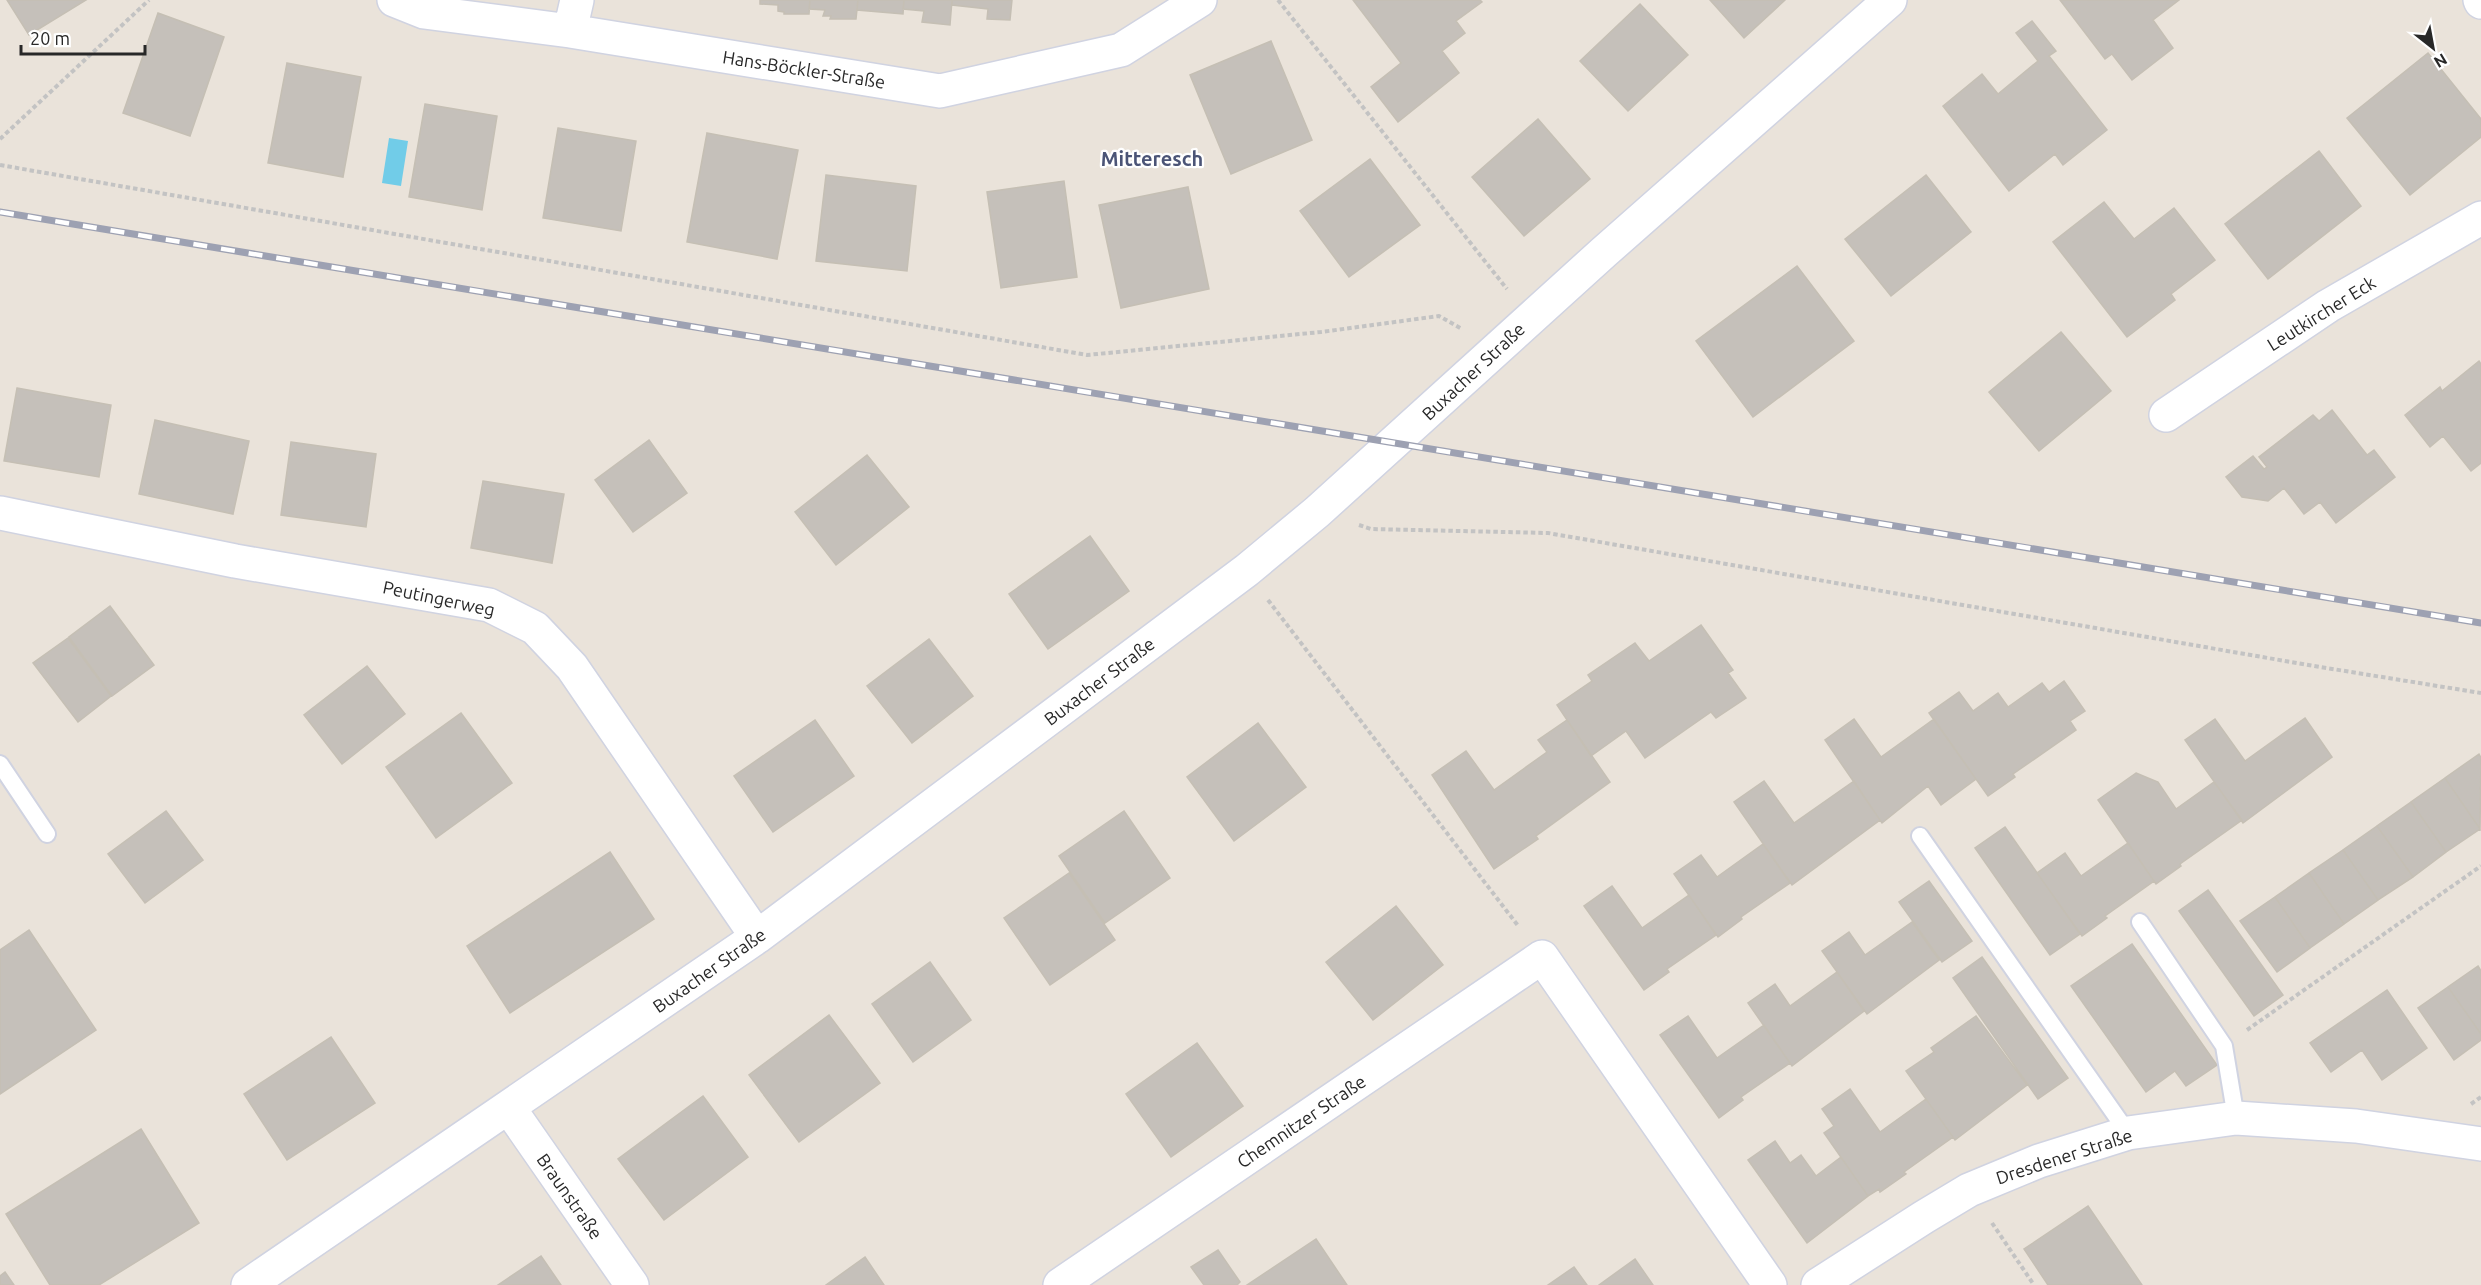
<svg xmlns="http://www.w3.org/2000/svg" width="2481" height="1285" font-family="Ubuntu,sans-serif">
  <rect width="100%" height="100%" fill="#eae3da"/>
  <!-- water -->
  <path fill="#71cce8" d="M389,138L408,141L401,186L382,183Z"/>
  <!-- building -->
  <path fill="#c5c0ba" stroke="#c5bfb4" stroke-width="1.5" d="M7,0H86L29,35Z
    M760,0H810L809,14H784V12L778,11V5L760,4Z
    M810,0H858L856,19H830L831,16H823L825,10L809,9Z
    M858,0H904L903,14L857,10Z
    M904,0H952L950,25L922,22L924,11L903,9Z
    M952,0H1012L1010,20L987,19L988,9L952,5Z
    M1353,0H1480L1482,2L1456,21L1465,33L1442,51L1459,73L1398,122L1371,87L1401,63Z
    M1710,0H1785L1744,38Z
    M2060,0H2179L2153,20L2173,48L2132,80L2112,54L2105,59Z
    M1640,4L1688,55L1628,111L1580,61Z
    M158,13L224,37L190,136L123,113Z
    M2032,21L2056,51L2049,56L2107,130L2063,165L2055,154L2009,191L1943,106L1982,74L1998,94L2038,61L2016,33Z
    M1271,41L1312,140L1231,174L1190,75Z
    M2428,53L2481,119V137L2410,195L2347,118Z
    M287,63L361,77L343,177L268,163Z
    M425,104L497,116L482,210L409,197Z
    M1538,119L1590,179L1524,236L1472,177Z
    M558,128L636,141L621,231L543,218Z
    M707,133L798,150L777,259L687,242Z
    M2319,151L2361,206L2268,279L2225,224Z
    M1370,159L1420,225L1349,277L1300,211Z
    M826,175L916,186L907,271L816,261Z
    M1926,175L1971,232L1891,296L1845,239Z
    M1064,181L1077,277L1001,288L987,192Z
    M1188,187L1209,289L1121,308L1099,205Z
    M2104,202L2134,239L2174,208L2215,260L2171,294L2175,300L2127,337L2053,242Z
    M1797,266L1854,341L1753,417L1696,341Z
    M2061,332L2111,391L2039,451L1989,392Z
    M2479,361L2481,364V463L2471,471L2443,436L2430,447L2405,415L2440,387L2442,391Z
    M17,388L111,405L99,477L4,461Z
    M2332,410L2367,455L2374,450L2395,477L2336,523L2320,502L2304,514L2284,488L2268,501L2242,497L2226,477L2253,456L2264,469L2267,467L2259,457L2313,415L2319,421Z
    M155,420L249,441L233,514L139,494Z
    M649,440L687,493L633,532L595,480Z
    M291,442L376,454L366,527L281,515Z
    M867,455L909,507L836,565L795,512Z
    M483,481L564,494L552,563L471,548Z
    M1090,536L1129,591L1048,649L1009,594Z
    M110,606L154,665L112,696L69,637Z
    M1701,625L1733,670L1728,673L1746,698L1716,718L1711,712L1645,758L1626,731L1591,756L1557,705L1592,681L1588,675L1635,643L1649,661Z
    M68,638L111,696L78,722L33,663Z
    M929,639L973,696L912,743L867,686Z
    M367,666L405,714L342,764L304,715Z
    M2064,681L2085,711L2070,721L2076,730L2013,774L2015,777L1988,796L1929,713L1959,692L1973,711L1998,693L2008,707L2042,683L2049,692Z
    M461,713L512,783L436,838L386,767Z
    M2305,718L2332,757L2243,823L2185,740L2215,719L2245,761Z
    M1854,719L1881,757L1934,719L1976,779L1941,805L1928,786L1882,823L1825,740Z
    M815,720L854,776L773,832L734,776Z
    M1567,720L1610,782L1536,836L1538,839L1494,869L1432,775L1466,751L1494,790L1547,752L1538,740Z
    M1258,723L1306,787L1234,841L1187,777Z
    M2479,754L2481,758L2480,829L2445,778Z
    M2136,773L2158,782L2176,809L2214,782L2242,820L2180,864L2181,866L2156,884L2098,800Z
    M2445,778L2480,829L2446,852L2411,802Z
    M1764,781L1794,823L1854,781L1880,820L1792,885L1734,802Z
    M2411,802L2446,852L2413,877L2377,826Z
    M166,811L203,860L145,903L108,854Z
    M1124,811L1170,878L1105,923L1059,856Z
    M2377,826L2413,877L2378,900L2343,850Z
    M2005,827L2080,934L2050,955L1975,848Z
    M2128,843L2154,881L2105,916L2107,918L2082,936L2037,873L2065,853L2081,876Z
    M1763,844L1790,883L1741,917L1742,919L1718,937L1674,874L1701,855L1717,877Z
    M2343,850L2378,900L2344,924L2309,873Z
    M610,852L654,919L510,1013L467,946Z
    M1069,873L1115,940L1050,985L1004,918Z
    M2309,873L2344,924L2310,948L2275,897Z
    M1929,881L1972,941L1942,962L1899,902Z
    M1612,886L1642,928L1689,895L1716,935L1667,969L1669,972L1644,990L1584,906Z
    M2208,890L2283,995L2254,1016L2179,911Z
    M2275,897L2310,948L2277,972L2240,921Z
    M1396,906L1443,965L1373,1020L1326,962Z
    M1912,922L1939,960L1867,1014L1822,951L1849,932L1865,955Z
    M29,930L96,1030L0,1094V950Z
    M2132,944L2217,1065L2186,1086L2175,1071L2146,1092L2071,986Z
    M1982,957L2068,1078L2038,1099L1953,978Z
    M930,962L971,1020L913,1062L872,1004Z
    M2478,966L2481,971V1034L2448,987Z
    M1837,972L1864,1011L1792,1066L1748,1003L1775,984L1790,1006Z
    M2448,987L2481,1034V1040L2454,1060L2418,1008Z
    M2387,990L2427,1048L2382,1080L2362,1050L2331,1072L2310,1043Z
    M829,1015L880,1083L799,1142L749,1075Z
    M1688,1016L1717,1058L1764,1025L1790,1063L1741,1097L1743,1100L1719,1118L1660,1035Z
    M1976,1016L2027,1085L1955,1140L1906,1071L1934,1052L1931,1048Z
    M331,1037L375,1103L287,1160L244,1094Z
    M1197,1043L1243,1106L1171,1157L1126,1094Z
    M1850,1089L1880,1132L1926,1099L1953,1137L1904,1172L1906,1174L1880,1192L1879,1189L1868,1196L1824,1133L1834,1126L1822,1109Z
    M703,1096L748,1157L664,1220L618,1159Z
    M141,1129L199,1223L99,1285H50L6,1214Z
    M1775,1141L1790,1163L1801,1155L1816,1176L1841,1157L1868,1196L1807,1243L1748,1160Z
    M2088,1206L2142,1285H2048L2024,1249Z
    M1316,1239L1347,1285H1247Z
    M1218,1250L1240,1282L1237,1285H1204L1191,1267Z
    M541,1256L561,1285H498Z
    M865,1257L884,1285H826Z
    M1635,1259L1653,1285H1599Z
    M1574,1267L1587,1285H1548Z
    M5,1272L14,1285H0V1276Z"/>
  <g fill="none" stroke-linecap="round" stroke-linejoin="round">
    <defs>
      <path id="lane" d="M0,764L47,834
        M1920,836L2128,1133
        M2140,922L2224,1046L2236,1118"/>
      <path id="street" d="M394,0L424,12L570,31L940,91L1121,50L1200,0
        M2480,0L2481,2
        M570,31L577,0
        M2166,415L2328,306L2481,218
        M0,513L235,561L489,605L535,628L572,667L757,937
        M509,1108L632,1285
        M248,1285L757,937L1247,570L1317,512L1604,252L1890,0
        M1060,1285L1542,957L1770,1285
        M1818,1285L1924,1217L1969,1190L2039,1161L2128,1133L2236,1118L2356,1126L2481,1144"/>
    </defs>
    <!-- lane casing -->
    <use href="#lane" stroke="#d0d3e1" stroke-width="20"/>
    <!-- street casing -->
    <use href="#street" stroke="#d0d3e1" stroke-width="36"/>
    <!-- path -->
    <path stroke="#c3c3c3" stroke-width="4" stroke-dasharray="4.5 3" stroke-linecap="butt" d="M1278,0L1507,289
      M0,139L149,0
      M0,165L1087,355L1321,332L1439,316L1462,329
      M1359,525L1371,529L1548,533L2314,666L2481,693
      M1268,600L1519,927
      M2247,1030L2481,866
      M2471,1104L2481,1097
      M1992,1223L2034,1285"/>
    <!-- lane -->
    <use href="#lane" stroke="#fff" stroke-width="16"/>
    <!-- street -->
    <use href="#street" stroke="#fff" stroke-width="33"/>
    <defs>
      <path id="rail" d="M0,212L2481,623"/>
    </defs>
    <!-- rail casing -->
    <use href="#rail" stroke="#9da1b2" stroke-width="7"/>
    <!-- rail -->
    <use href="#rail" stroke="#fff" stroke-width="4.5" stroke-dasharray="14" stroke-linecap="butt"/>
  </g>
  <g text-anchor="middle" dominant-baseline="central" stroke-width="4.5" stroke-linejoin="round" paint-order="stroke">
    <!-- street labels -->
    <g font-size="18" fill="#282828" stroke="#fff">
      <text transform="translate(804 69) rotate(9)">Hans-Böckler-Straße</text>
      <text transform="translate(2321 313) rotate(-32)">Leutkircher Eck</text>
      <text transform="translate(1473 371) rotate(-43)">Buxacher Straße</text>
      <text transform="translate(439 598) rotate(12)">Peutingerweg</text>
      <text transform="translate(1099 681) rotate(-37)">Buxacher Straße</text>
      <text transform="translate(709 970) rotate(-35)">Buxacher Straße</text>
      <text transform="translate(1301 1121) rotate(-34)">Chemnitzer Straße</text>
      <text transform="translate(2064 1156) rotate(-18)">Dresdener Straße</text>
      <text transform="translate(570 1196) rotate(55)">Braunstraße</text>
    </g>
    <!-- neighbourhood labels -->
    <g font-size="20" font-weight="bold" fill="#4b5476" stroke="#fff">
      <text x="1152" y="158">Mitteresch</text>
    </g>
  </g>
  <!-- north arrow -->
  <g transform="translate(2433 48) rotate(149)" stroke="#ffffff" stroke-width="4.5" paint-order="stroke">
  <path d="M0-4.5L10 22L0 15L-10 22Z" fill="#282828"/>
  <text y="-9" font-size="16" font-weight="bold" text-anchor="middle" fill="#282828">N</text>
  </g>
  <!-- scale -->
  <path d="M21 45v9h124v-9" fill="none" stroke="#282828" stroke-width="3"/>
  <text x="30" y="45" font-size="18" fill="#282828" stroke="#ffffff" stroke-width="4.5" paint-order="stroke">20 m</text>
</svg>
